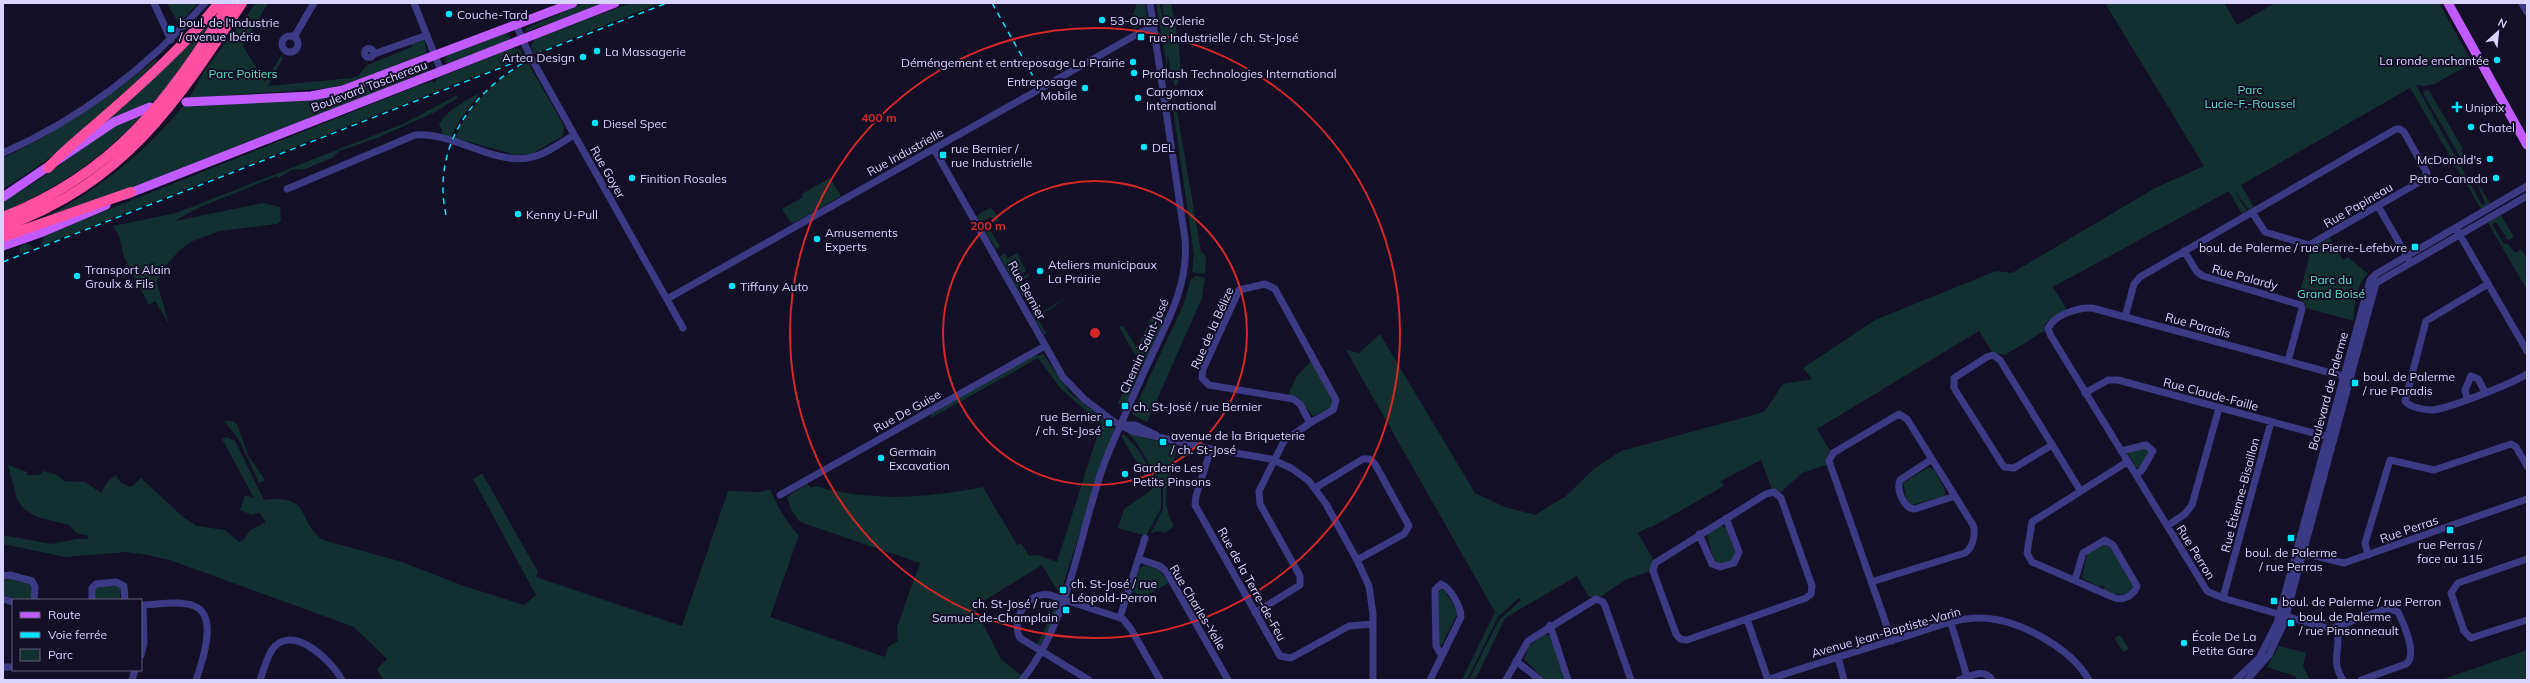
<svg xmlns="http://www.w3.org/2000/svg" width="2530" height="683" font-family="Mulish,sans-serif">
  <rect width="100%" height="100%" fill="#130f26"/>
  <!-- green -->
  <path fill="#12302f" d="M167,3H198L179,24Z
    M256,3H268L243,46L265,82L281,56L283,58L268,86L352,78L358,76L367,65L412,47L411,44L424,38L427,53L347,84L332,88L189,98L205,70Z
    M584,3H607L525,32L526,28Z
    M631,3H660L534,54L531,46L535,39Z
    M1137,3H1145C1147,17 1149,22 1135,29L1129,25Z
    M1156,3H1160C1163,24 1170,47 1167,68Z
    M1162,3H1171C1174,20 1188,74 1175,87C1166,62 1166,30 1162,3Z
    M2105,3H2224L2237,25L2275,3H2439L2474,66L2468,65L2435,84L2424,86L2416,85L2482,205L2485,203L2476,181L2490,203L2481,209L2410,88L2241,185L2254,207L2249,210L2233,189L2247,211L2242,214L2229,191L2053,287L2067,310L2046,322L2044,331L2005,355L1992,352L1979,331L1817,429L1830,451L1827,456L1826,465L1802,473L1781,492L1772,489L1761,460L1721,481L1724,486L1650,528L1649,527L1638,533L1653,559L1650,571L1625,580L1600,597H1589L1577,576L1505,618L1475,680H1469L1499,620L1519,602L1521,600L1519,598L1498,617L1467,680H1462L1495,612L1346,350L1359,353L1380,334L1475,493L1505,507L1535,515L1566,496L1595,468L1621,451L1764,412L1783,384L1812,379L1803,368L1875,320L1996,271L2012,273L2155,188L2204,166Z
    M213,15L215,16L174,78L154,101L117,116L102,126L104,122Z
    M505,33L509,34L507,35L510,36V40L448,64L445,62L446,56Z
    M512,48L520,49L524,57L41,246L44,236L87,218L412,88L433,81L434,83L438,78Z
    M155,60L157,61C109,108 61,155 3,189V158C59,132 107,99 155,60Z
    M528,63L564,126L563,136L531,154L516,155L455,138C468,106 497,77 528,63Z
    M425,65L429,68L428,72L135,187L38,221C94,193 143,155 183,106L328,98L357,91Z
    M2428,89L2463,149L2461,150L2472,169L2459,155L2423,93Z
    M480,93L459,121L451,137L443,134L439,124C448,109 465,101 480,93Z
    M457,95L458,98L433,113L377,138L339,151L334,157L305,169L292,170L278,178L277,176L198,208L175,221L263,203L280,207L281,221L277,224L220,231L190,242L179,251L160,272L157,283L169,324L155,301L149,305L124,257L119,236L113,226L176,213L403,124Z
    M1175,100L1201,251L1206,256L1205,274L1192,272L1194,255L1172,102Z
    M144,114C102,158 60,187 3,212V201L37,181L114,126Z
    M830,178L841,196L794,223L790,222L782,209L803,197L802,194Z
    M991,207L999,220L988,226L1000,247L996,249L983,228L994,221L991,217L980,222L976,216Z
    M2501,215L2514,237L2508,240L2496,222L2492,224L2504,244H2508L2515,253L2521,249L2527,259V290L2488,223Z
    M2330,238L2343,260L2348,257L2368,274C2357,282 2353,309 2354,321L2306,308L2304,302L2298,299L2312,247Z
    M26,243L34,248L20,254L19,248Z
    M1004,253L1007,259L1017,253L1026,271L1021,274L1022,277L1014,282L1000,257Z
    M1028,274L1029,276L1022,280L1035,303L1029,306L1014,283Z
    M1196,276L1205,278L1202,298L1147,422L1132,414L1183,306L1191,279Z
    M1068,297L1037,318L1047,334L1044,335L1032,314L1038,309L1040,313Z
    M1152,315H1163L1166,317L1125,406L1123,407L1118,403L1139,361L1119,327L1123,326L1137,348Z
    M1043,354L1070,393L1111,425L1114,429L1061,591L1059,593L1042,565L974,607L1001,659L1022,676L1019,680H383L377,669L387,659L354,627L170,560L142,554L126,552L65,557L3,544V535L51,544L76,539H88V536L77,533L69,525L37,517L24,509L17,499L8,465L27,472V475H39L44,471L57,475L65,481L85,482L101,493L108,481L116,475L121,483L131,487L141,478L183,517L197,526L225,530L239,542L244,540L250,530L266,522L259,513L252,515L240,510L245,495L254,498L222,439L226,437L235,441L264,500C313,494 295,520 323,540L399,561L464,586L524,605L536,595L473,479L482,473L538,572L536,577L682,626L728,491L761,492L770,489C775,501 789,528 799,535L770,617L885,657L888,647L898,641L897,627L920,563L800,522L791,510L787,497L807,484L811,488L815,486C872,502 926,498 983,487L1017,545L1021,543L1029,556L1038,555L1057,562L1101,424L1061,389L1038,358L931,418V414L1034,356Z
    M1311,361L1333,401L1331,408L1313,416L1299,398L1288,395L1297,376Z
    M224,421H232L237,424L248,455L265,480L259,483L238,438Z
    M1127,433L1178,447C1170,475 1158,499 1174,526L1165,533L1158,531L1151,533L1163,509V486L1134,439Z
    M1124,434L1139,451L1161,487V508L1146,536L1118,528L1124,509L1153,489L1121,436Z
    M2146,447L2150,452L2140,468H2136L2128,453Z
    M1929,467L1935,470L1946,493L1944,496L1912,505L1907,501L1903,483Z
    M1721,526L1726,528L1736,554L1733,560L1720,564L1714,560L1707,537L1709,533Z
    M2104,544L2110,547L2133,585C2129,600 2114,594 2104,590L2105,586L2101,585L2099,587L2082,578L2087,554Z
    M1144,565L1159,569L1169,583L1145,596L1132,592L1139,569Z
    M7,577L32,585L31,600H18L3,595V582Z
    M116,585L121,587L120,600H95L96,587Z
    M1441,589L1445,591L1458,613L1441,646L1439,645V593Z
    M1057,602L1059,607L1052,625L1040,645H1037Z
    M1545,634L1551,635L1564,680H1545L1524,659L1529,646Z
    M2120,635L2129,649L2123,652L2114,638Z
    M2279,646L2306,653L2303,666L2310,680H2298L2295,676L2267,667Z
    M2527,650V680H2442L2450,677Z"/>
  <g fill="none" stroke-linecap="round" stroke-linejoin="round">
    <!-- minor -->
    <path stroke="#3d3a85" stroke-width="7" d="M154,3L171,40
      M414,3L441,71
      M2522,3L2527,12
      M516,25L530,56L683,328
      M282 44a8 8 0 1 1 16 0a8 8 0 1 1-16 0Z
      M294,37L314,3
      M364.5 53a4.5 4.5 0 1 1 9 0a4.5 4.5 0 1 1-9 0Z
      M374,54L427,35
      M934,149L1063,377L1084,399L1113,421L1132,431L1211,449L1271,459L1291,468L1309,481L1326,504L1357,560L1369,586L1373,614V680
      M3,153C82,118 148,67 205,3
      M287,189L415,135C452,131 491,164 528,158C544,156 560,143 574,135
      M2378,206L2409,260
      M2457,230L2527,351
      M2184,251L2197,272L2203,276L2301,305L2302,309L2288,361
      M1265,284L1275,289L1336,400L1333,410L1310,423L1300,404L1293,399L1209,385L1202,378L1203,369L1239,290Z
      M2488,284L2426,321L2405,401C2409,407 2424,410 2431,410C2446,410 2513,383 2527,374
      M667,299L1141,32L1154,28
      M2125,317L2134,284L2140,277L2396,129H2400L2404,132L2427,173L2423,180L2309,245L2265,232L2252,212
      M2350,378L2092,308C2079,307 2053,315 2048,329L2051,336L2207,591L2223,598L2330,629L2388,608L2398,612C2404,624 2418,656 2406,664L2361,680
      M2085,393L2108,380H2118L2332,438
      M2467,399L2465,390L2471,376L2478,379L2485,392
      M1123,425H1135L1156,435
      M2052,445L2014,468L2004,467L1954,388V378L1987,357L1993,355L2000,360L2080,490
      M1211,449L1196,496L1195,505L1280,656L1291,658L1349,626L1373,624
      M2121,451L2146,445L2153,451L2142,470L2136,475
      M1932,459L1900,480C1896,490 1904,509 1915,509L1955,496
      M1315,488L1363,459H1370L1375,464L1409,526L1404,534L1357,560
      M1774,492L1781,498L1812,586L1811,594L1806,598L1687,640L1680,639L1676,634L1653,571L1655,563L1766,494Z
      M780,495L1045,346
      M2167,526L2185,514L2192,505L2219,408
      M1699,534L1712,564L1720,567L1734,563L1739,552L1726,518
      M2299,552L2344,563L2527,499
      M2368,555L2365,543L2390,460L2434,470L2511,444L2516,447L2527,466
      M1139,559L1160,566L1166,571L1228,680
      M2527,559L2458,583L2451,593L2464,631L2471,638L2527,620
      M3,576L10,575L32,581L35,587L34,600
      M2075,580L2083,553L2105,540L2113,545L2137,586C2134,595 2124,601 2115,598L2032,562L2027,553L2032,522L2127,462
      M1871,582L1965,553C1973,548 1976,533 1973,525L1907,419L1899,414L1833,453L1829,461L1892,641
      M2223,598L2271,422
      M3,599L13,602
      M92,600V588L96,584L116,582L124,586L125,600
      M141,605C157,605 179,600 194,606C219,615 202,663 196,680
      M1255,613L1300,585V576L1260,504L1259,491L1284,441L1310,423
      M1120,617L1145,538
      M1747,619L1768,680
      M1951,623L1968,680
      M1550,625L1568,680
      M2336,627C2343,648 2329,659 2343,680
      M141,655L144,643L143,605
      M1838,657L1844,680
      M1516,661L1540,680
      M3,667H13
      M132,680L135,670
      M260,680C264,670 267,654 275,646C297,626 332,662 342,680
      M1022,680C1071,619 1078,536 1104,464C1118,429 1134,394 1150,359C1168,321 1189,283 1185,239L1150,3
      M1089,680L1020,638C1010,620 1028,590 1050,595L1123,619L1131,629L1160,680
      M1430,680L1432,676L1461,617C1461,607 1450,587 1441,584L1435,590L1436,646L1442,656
      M1506,680L1528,641L1596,599L1603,602L1605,606L1631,680
      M1767,680C1811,665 1855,652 1900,638C1925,631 1953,618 1979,618C2017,618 2070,647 2089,680
      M1959,680C1970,677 1984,667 1992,680
      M2236,680L2259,658L2277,623L2370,280L2376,274L2527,186
      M2247,680L2269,655L2284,623L2376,283L2527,196"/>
    <!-- major -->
    <path stroke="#c25bff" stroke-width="9" d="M2448,3L2527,145
      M186,102L311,96L343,90L573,3
      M125,195L615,3
      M3,197L114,122L150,107
      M3,246L40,233L106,205"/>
    <!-- highway -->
    <path stroke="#ff4fa3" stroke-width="10" d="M48,168C65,149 85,134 104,117C144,82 186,44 219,3
      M3,217C116,173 167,101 230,3
      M3,227C124,183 175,105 242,3
      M3,237L131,192"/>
    <!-- rail -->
    <path stroke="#00e5ff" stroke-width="1.5" stroke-dasharray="6 5" stroke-linecap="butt" d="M992,3L1034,78
      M446,215C432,150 468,96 523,63
      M3,262L667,3"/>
  </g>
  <!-- distance rings -->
  <g fill="none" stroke="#d62828" stroke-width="2">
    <circle cx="1095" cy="333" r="152"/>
    <circle cx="1095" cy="333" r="305"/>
  </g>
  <!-- markers -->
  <g fill="#00e5ff" stroke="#130f26" stroke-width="1.5">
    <circle cx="449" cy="14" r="4"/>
    <circle cx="1102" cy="20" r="4"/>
    <rect x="167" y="25" width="8" height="8" rx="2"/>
    <rect x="1137" y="33" width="8" height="8" rx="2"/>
    <circle cx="597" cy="51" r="4"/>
    <circle cx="583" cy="57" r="4"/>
    <circle cx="2497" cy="60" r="4"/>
    <circle cx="1133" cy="62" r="4"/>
    <circle cx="1134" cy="73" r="4"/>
    <circle cx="1085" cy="88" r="4"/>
    <circle cx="1138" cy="98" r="4"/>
    <path d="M2455 101h4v4h4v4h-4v4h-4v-4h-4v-4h4z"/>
    <circle cx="595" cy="123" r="4"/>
    <circle cx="2471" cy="127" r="4"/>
    <circle cx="1144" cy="147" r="4"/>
    <rect x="939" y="151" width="8" height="8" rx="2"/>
    <circle cx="2490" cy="159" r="4"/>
    <circle cx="632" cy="178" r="4"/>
    <circle cx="2496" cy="178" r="4"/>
    <circle cx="518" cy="214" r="4"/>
    <circle cx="817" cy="239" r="4"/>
    <rect x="2411" y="243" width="8" height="8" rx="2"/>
    <circle cx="1040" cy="271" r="4"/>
    <circle cx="77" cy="276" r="4"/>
    <circle cx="732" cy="286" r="4"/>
    <rect x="2351" y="379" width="8" height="8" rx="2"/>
    <rect x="1121" y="402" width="8" height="8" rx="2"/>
    <rect x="1105" y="419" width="8" height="8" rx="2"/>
    <rect x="1159" y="438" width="8" height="8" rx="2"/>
    <circle cx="881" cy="458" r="4"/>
    <circle cx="1125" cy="474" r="4"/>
    <rect x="2446" y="526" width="8" height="8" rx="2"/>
    <rect x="2287" y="534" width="8" height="8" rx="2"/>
    <rect x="1059" y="586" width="8" height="8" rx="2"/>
    <rect x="2270" y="597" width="8" height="8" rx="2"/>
    <rect x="1062" y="606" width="8" height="8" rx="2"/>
    <rect x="2287" y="619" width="8" height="8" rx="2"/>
    <circle cx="2184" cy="643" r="4"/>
  </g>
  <g text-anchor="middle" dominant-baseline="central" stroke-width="4" stroke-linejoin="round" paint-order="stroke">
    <!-- poi labels -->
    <g font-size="12" fill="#d9d4ff" stroke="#130f26" text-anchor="start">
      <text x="457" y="14">Couche-Tard</text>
      <text x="1110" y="20">53-Onze Cyclerie</text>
      <text x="179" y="22">boul. de l'Industrie<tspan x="179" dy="14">/ avenue Ibéria</tspan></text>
      <text x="1149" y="37">rue Industrielle / ch. St-José</text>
      <text x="605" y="51">La Massagerie</text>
      <text x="575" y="57" text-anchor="end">Artea Design</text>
      <text x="2489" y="60" text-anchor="end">La ronde enchantée</text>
      <text x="1125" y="62" text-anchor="end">Déméngement et entreposage La Prairie</text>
      <text x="1142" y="73">Proflash Technologies International</text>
      <text x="1077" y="81" text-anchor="end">Entreposage<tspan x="1077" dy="14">Mobile</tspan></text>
      <text x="1146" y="91">Cargomax<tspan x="1146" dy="14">International</tspan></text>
      <text x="2465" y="107">Uniprix</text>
      <text x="603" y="123">Diesel Spec</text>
      <text x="2479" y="127">Chatel</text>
      <text x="1152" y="147">DEL</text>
      <text x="951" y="148">rue Bernier /<tspan x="951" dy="14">rue Industrielle</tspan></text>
      <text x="2482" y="159" text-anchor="end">McDonald's</text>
      <text x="640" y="178">Finition Rosales</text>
      <text x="2488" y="178" text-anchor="end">Petro-Canada</text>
      <text x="526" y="214">Kenny U-Pull</text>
      <text x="825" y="232">Amusements<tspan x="825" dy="14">Experts</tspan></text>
      <text x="2407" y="247" text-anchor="end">boul. de Palerme / rue Pierre-Lefebvre</text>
      <text x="1048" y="264">Ateliers municipaux<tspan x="1048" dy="14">La Prairie</tspan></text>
      <text x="85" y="269">Transport Alain<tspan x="85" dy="14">Groulx &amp; Fils</tspan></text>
      <text x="740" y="286">Tiffany Auto</text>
      <text x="2363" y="376">boul. de Palerme<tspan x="2363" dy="14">/ rue Paradis</tspan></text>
      <text x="1133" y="406">ch. St-José / rue Bernier</text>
      <text x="1101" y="416" text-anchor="end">rue Bernier<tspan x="1101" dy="14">/ ch. St-José</tspan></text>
      <text x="1171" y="435">avenue de la Briqueterie<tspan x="1171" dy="14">/ ch. St-José</tspan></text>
      <text x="889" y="451">Germain<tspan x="889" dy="14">Excavation</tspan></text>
      <text x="1133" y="467">Garderie Les<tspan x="1133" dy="14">Petits Pinsons</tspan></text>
      <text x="2450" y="544" text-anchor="middle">rue Perras /<tspan x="2450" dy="14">face au 115</tspan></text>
      <text x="2291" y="552" text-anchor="middle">boul. de Palerme<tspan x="2291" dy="14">/ rue Perras</tspan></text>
      <text x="1071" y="583">ch. St-José / rue<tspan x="1071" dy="14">Léopold-Perron</tspan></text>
      <text x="2282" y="601">boul. de Palerme / rue Perron</text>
      <text x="1058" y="603" text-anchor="end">ch. St-José / rue<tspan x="1058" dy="14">Samuel-de-Champlain</tspan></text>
      <text x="2299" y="616">boul. de Palerme<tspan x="2299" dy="14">/ rue Pinsonneault</tspan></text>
      <text x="2192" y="636">École De La<tspan x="2192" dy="14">Petite Gare</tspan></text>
    </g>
    <!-- park labels -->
    <g font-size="12" fill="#5fe0c0" stroke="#130f26">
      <text x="243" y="73">Parc Poitiers</text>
      <text x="2250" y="89">Parc<tspan x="2250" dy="14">Lucie-F.-Roussel</tspan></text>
      <text x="2331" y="279">Parc du<tspan x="2331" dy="14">Grand Boisé</tspan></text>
    </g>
    <!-- street labels -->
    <g font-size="12" fill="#d9d4ff" stroke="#130f26">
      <text transform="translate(369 86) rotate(-21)">Boulevard Taschereau</text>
      <text transform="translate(905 152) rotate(-29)">Rue Industrielle</text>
      <text transform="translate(608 172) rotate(60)">Rue Goyer</text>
      <text transform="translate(2358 205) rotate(-30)">Rue Papineau</text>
      <text transform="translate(2245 277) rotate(15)">Rue Palardy</text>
      <text transform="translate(1027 290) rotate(61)">Rue Bernier</text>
      <text transform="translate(2198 325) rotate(15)">Rue Paradis</text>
      <text transform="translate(1212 328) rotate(-66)">Rue de la Bélize</text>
      <text transform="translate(1144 346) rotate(-66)">Chemin Saint-José</text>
      <text transform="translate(2328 391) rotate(-75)">Boulevard de Palerme</text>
      <text transform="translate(2211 394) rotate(15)">Rue Claude-Faille</text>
      <text transform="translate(907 411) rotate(-29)">Rue De Guise</text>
      <text transform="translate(2240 495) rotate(-75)">Rue Étienne-Bisaillon</text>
      <text transform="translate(2409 529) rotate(-19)">Rue Perras</text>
      <text transform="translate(2196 552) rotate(58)">Rue Perron</text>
      <text transform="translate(1252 584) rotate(61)">Rue de la Terre-de-Feu</text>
      <text transform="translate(1198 607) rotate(59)">Rue Charles-Yelle</text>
      <text transform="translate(1886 632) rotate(-16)">Avenue Jean-Baptiste-Varin</text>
    </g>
  </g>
  <circle cx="1095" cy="333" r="6" fill="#d62828" stroke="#130f26" stroke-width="2"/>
  <g font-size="12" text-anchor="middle" font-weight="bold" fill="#d62828" stroke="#130f26" stroke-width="4" stroke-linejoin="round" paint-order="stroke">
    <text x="879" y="122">400 m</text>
    <text x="988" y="230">200 m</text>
  </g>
  <!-- border -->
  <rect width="2530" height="683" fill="none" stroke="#d9d4ff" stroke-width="8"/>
  <!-- legend -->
  <rect x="12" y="599" width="130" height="72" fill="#130f26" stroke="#625e7d"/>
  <rect x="20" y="612" width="20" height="6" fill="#c25bff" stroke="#625e7d"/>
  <text x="48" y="619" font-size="12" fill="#d9d4ff">Route</text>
  <rect x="20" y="632" width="20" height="6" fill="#00e5ff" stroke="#625e7d"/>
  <text x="48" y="639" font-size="12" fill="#d9d4ff">Voie ferrée</text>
  <rect x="20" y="649" width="20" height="12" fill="#12302f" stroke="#625e7d"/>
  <text x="48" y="659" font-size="12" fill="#d9d4ff">Parc</text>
  <!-- north arrow -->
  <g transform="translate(2498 32) rotate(27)" stroke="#130f26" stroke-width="3" paint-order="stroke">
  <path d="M0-3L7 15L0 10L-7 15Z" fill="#d9d4ff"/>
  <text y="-6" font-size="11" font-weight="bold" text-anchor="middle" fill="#d9d4ff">N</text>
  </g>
</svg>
